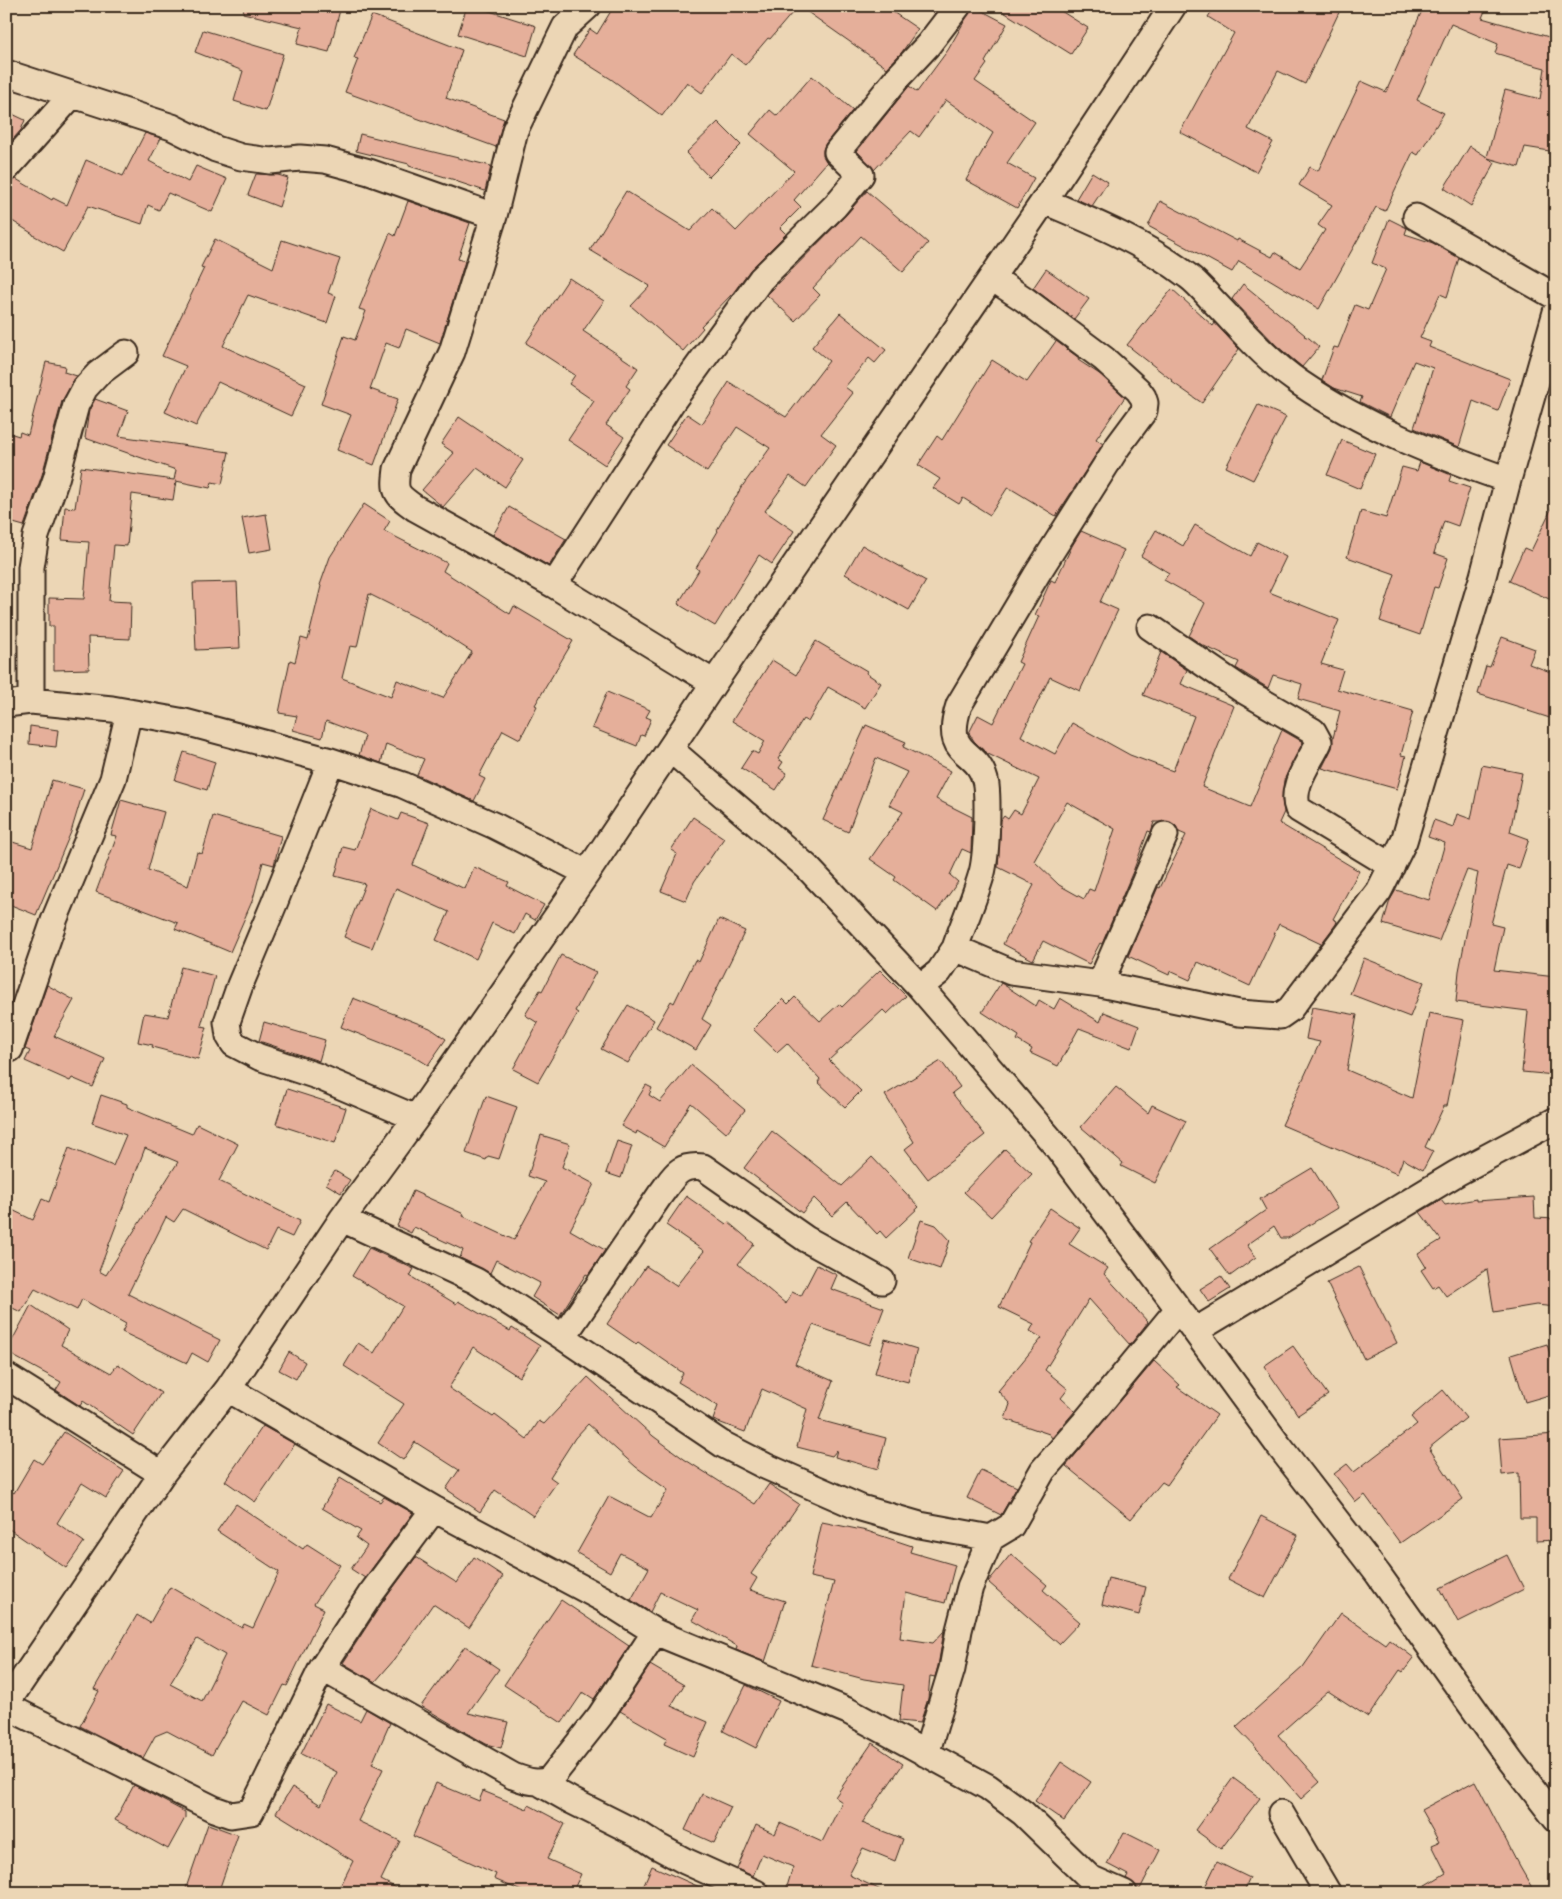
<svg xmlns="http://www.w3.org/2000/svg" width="1562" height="1899" font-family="Dekko,sans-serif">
  <rect width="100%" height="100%" fill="#ecd6b5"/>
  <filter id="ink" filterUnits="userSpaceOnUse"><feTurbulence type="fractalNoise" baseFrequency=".02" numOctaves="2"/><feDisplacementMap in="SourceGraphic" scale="10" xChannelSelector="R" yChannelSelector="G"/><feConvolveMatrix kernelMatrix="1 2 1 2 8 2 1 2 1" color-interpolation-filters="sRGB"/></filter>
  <g filter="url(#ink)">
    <!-- building -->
    <path fill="#e5af9a" stroke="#3b2a1e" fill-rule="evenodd" d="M244,6H341L329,52L297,44L302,27L243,13Z
      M467,6H474L536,26L527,56L458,34Z
      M614,6H798L770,39L768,38L745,65L731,54L702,93L687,82L662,116L611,79L573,55L590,29L597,34Z
      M799,6H884L918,29L902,52L887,68Z
      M973,6L1007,24L985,62L987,64L975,81L1035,122L1007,163L1034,178L1017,208L966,180L993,133L946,100L919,137L911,131L874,170L857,151L909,86L917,92L948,50Z
      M994,6H1053L1088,28L1071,54Z
      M1215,6H1342L1305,84L1278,71L1248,129L1273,142L1256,172L1180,132L1234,33L1208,17Z
      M1424,6H1487L1482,18L1556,39V152L1525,147L1519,167L1488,158L1495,163L1471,206L1444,188L1470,146L1487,157L1505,90L1540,99L1545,68L1515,60V59L1495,53L1498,44L1451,24L1417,100L1444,113L1418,155L1413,152L1385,211L1376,207L1319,309L1239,261L1232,272L1148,226L1160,201L1237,241L1238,239L1272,257L1275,252L1300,268L1325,230L1318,225L1332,205L1299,185L1310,167L1318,171L1361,81L1386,92Z
      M372,15L462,50L446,98L504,119L496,147L345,92L358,59L354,58Z
      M203,30L283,54L266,111L234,101L243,71L195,52Z
      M812,76L853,110L826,143L823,150V156L827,162L794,200L801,207L780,228L786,234L751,269L733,293L701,326L703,328L683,351L631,306L650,286L590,250L626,191L690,231L712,208L736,231L738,229L794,171L750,134L770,110L777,116Z
      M6,111L25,120L21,130L6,147Z
      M718,122L741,145L709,177L686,153Z
      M145,133L161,138L149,161L188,182L196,166L227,179L212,212L168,193L159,210L148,205L142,224L88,206L63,252L33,235V234L6,217V183L16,179L52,200L53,198L67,205L86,160L123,176Z
      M360,134L491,166L485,191L455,181V180L409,166V164L356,151Z
      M1092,172L1108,182L1092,206L1076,199Z
      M256,174L278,175L288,178L279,207L248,195Z
      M867,191L928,243L903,272L861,236L813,288L820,295L795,321L767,295L845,216Z
      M408,201L470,223L458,259L465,261L440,343L406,329L399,348L386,343L370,389L398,399L374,465L337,450L351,415L321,404L344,336L355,340L366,311L359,309L390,233L395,236Z
      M1389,219L1407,228L1405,234L1433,243L1459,258L1447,297L1440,294L1420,338L1431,342L1429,347L1510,379L1498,411L1473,401L1459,447L1414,428L1433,368L1414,361L1390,417L1360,402L1362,397L1334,388L1322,380L1334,347L1338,348L1355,305L1368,310L1386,269L1372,263Z
      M215,239L273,268L282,240L340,259L328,293L336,296L327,323L248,295L223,346L306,384L291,416L218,382L196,426L165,412L186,366L162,356L204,268L201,267Z
      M1046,269L1089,299L1074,319L1033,288Z
      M569,278L604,301L583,331L638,368L626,386L630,389L606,425L624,437L605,465L568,440L594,401L569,384L575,375L526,343Z
      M1243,284L1305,335L1304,336L1309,338L1319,347L1302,367L1277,346L1232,299Z
      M1172,289L1213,326L1215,323L1239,349L1202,403L1172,382L1173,381L1127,345Z
      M840,313L886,350L875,363L869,358L845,387L853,393L821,434L836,445L806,487L790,476L765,511L794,531L772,564L759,555L715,626L678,604L699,570L696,568L718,531L717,530L741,488L770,448L737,427L707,472L666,445L687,414L702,424L729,382L786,417L829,361L812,347Z
      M1056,341L1079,358L1078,360L1101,375L1125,397L1096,439L1103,444L1056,516L1008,487L990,515L963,498L959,504L933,488L940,479L918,465L937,436L942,440L992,360L1027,382Z
      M46,362L65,366L64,372L77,376L62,401L42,475L24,526L6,521V432L19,436L20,432L28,435Z
      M95,399L128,411L119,436L229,452L222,484L212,482L210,488L176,481L173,500L132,494L127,546L114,545L109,601L131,602L130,639L88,637L89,669L54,670V626H49V598L84,599L89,542L62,540L65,507L75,508L81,467L174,480L176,470L85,438L89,410Z
      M1258,405L1286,417L1253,480L1226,467Z
      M459,417L523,460L505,487L477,468L443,507L422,490L454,453L441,444Z
      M1342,440L1375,454L1360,489L1327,475Z
      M1420,462L1451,475L1449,481L1470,488L1458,526L1444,521L1434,553L1448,558L1438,588L1434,587L1420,635L1380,621L1395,574L1347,557L1361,511L1386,518L1402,467L1417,471Z
      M1556,499V602L1509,581L1524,548L1531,551Z
      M364,504L390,521L384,531L447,563L443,571L510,614L514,606L573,641L535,705L537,706L520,739L503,730L479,776L485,779L474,801L417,775L424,759L386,744L381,763L359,755L365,736L326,721L322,738L293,730L297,716L279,713L290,660L295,662L301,638L308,640L321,586L320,585L330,557ZM369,594L425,622L472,652L443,698L397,680L391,697L342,678L350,646L357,647Z
      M509,507L566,539L549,566L493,535Z
      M266,514L272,549L249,553L242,518Z
      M1195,525L1250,556L1257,542L1286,557L1269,592L1339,620L1321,664L1343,670L1337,689L1413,711L1401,755L1406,756L1397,789L1322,768L1332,748L1333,738L1340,711L1298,699L1302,684L1273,675L1268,688L1236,668L1239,662L1202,645L1189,636L1205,603L1164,580L1169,573L1141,556L1156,530L1183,546Z
      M1081,531L1124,550L1100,602L1118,610L1080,691L1050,677L1021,736L1055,754L1072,723L1130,755L1173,771L1194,716L1143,695L1161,652L1187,670L1181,684L1234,706L1202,787L1250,807L1282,730L1303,742L1284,780L1282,800L1284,812L1279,823L1359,871L1333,919L1337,921L1336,924L1321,944L1279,924L1250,986L1198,962L1190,980L1170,971L1169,975L1128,956L1158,887L1160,888L1186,835L1179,832L1176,826L1170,822H1154L1151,832L1148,831L1134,869L1102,944L1100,943L1089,964L1043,941L1033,960L1003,944L1034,885L998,867L1001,820L1004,816L1008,819L1014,810L1021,814L1039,779L986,753L974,741L969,733L978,715L993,723L1022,664L1018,662L1039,616L1035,615L1051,580L1055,582L1072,546ZM1067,802L1115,829L1094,891L1089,889L1084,899L1059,885L1034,861Z
      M862,545L926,581L909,610L845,574Z
      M237,582L240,648L196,650L193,583Z
      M1502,637L1535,649L1529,664L1556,674V720L1528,711L1529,710L1478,694L1486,666L1490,667Z
      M816,641L867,671L866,673L881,683L865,708L828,687L808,722L803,719L778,759L783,762L779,768L787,773L776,790L741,768L752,751L758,754L765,741L732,721L772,660L796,675Z
      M607,692L650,710L646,717L651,719L644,736L641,735L637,746L592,728Z
      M866,725L906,742L903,747L951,771L936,799L972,817L971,853L962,849L950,875L958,882L937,911L894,880L896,877L870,859L903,812L889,805L907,772L876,758L848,832L823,820Z
      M30,726L58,730L56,747L29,744Z
      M184,752L215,762L207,790L175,780Z
      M1482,765L1522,773L1510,832L1529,839L1519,869L1507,865L1491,924L1503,927L1494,970L1556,977L1555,1075L1522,1072L1528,1011L1456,1002L1459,971L1478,873L1467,870L1439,941L1383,924L1390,900L1396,890L1429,900L1445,843L1428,837L1434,820L1453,827L1457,814L1471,819Z
      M52,780L84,789L71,832L36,915L6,903V840L32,848Z
      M121,800L164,812L148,870L188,886L197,852L202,854L213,816L281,836L274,865L263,862L253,899L230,952L175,929L178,923L96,892L117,836L111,835Z
      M371,809L398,820L401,813L429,823L413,865L465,889L474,867L509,882L507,886L544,905L535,920L525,914L515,934L492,923L476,959L436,940L449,912L396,888L372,948L344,937L365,884L335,876L343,847L355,850Z
      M693,817L724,838L694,882L686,901L661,891L677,854L671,850Z
      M719,919L745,931L702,1019L711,1025L696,1050L656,1027L671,1001L674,1003L695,960L699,962Z
      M561,955L596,972L575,1011L578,1013L538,1082L513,1069L538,1023L525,1015L540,990L542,991Z
      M1364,958L1424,982L1410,1017L1350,994Z
      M181,967L215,976L201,1026L207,1027L198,1059L152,1047L153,1045L138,1042L144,1013L168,1017Z
      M880,970L906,996L887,1014L883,1010L829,1060L861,1091L845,1107L818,1082L820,1079L787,1043L777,1052L753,1029L783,999L788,1004L795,997L820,1021L839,1004L842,1007Z
      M1001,983L1036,1006L1039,1000L1054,1009L1060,998L1100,1022L1104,1012L1139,1026L1131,1048L1079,1028L1058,1066L1030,1053L1032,1049L1017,1040L1019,1036L982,1012Z
      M47,985L74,1000L54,1036L105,1059L93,1087L72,1078L70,1081L25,1061L30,1051L25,1049Z
      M353,998L430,1028L446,1039L428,1065L412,1055L341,1027Z
      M628,1005L654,1020L628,1063L601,1049Z
      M1312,1007L1357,1015L1347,1070L1412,1098L1429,1013L1464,1020L1447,1106H1444L1425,1147L1433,1151L1423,1170L1403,1159L1397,1174L1282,1125L1320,1042L1306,1039Z
      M264,1022L325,1040L319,1061L259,1041Z
      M941,1061L960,1087L952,1093L985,1135L928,1179L905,1149L914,1142L885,1095Z
      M691,1065L745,1110L726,1133L691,1103L664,1147L637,1131L636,1134L621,1126L646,1085L652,1088L649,1095L660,1102Z
      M1116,1087L1148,1113L1152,1105L1186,1121L1155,1183L1121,1166L1123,1163L1081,1127Z
      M287,1089L346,1108L335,1143L276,1124Z
      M101,1095L127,1104V1107L192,1134L197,1124L238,1144L219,1181L300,1221L292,1237L276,1230L266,1250L183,1209L174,1222L166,1217L128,1294L220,1340L208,1362L192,1353L187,1363L122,1332L126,1324L82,1299L77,1310L35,1289L21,1312L6,1305V1207L33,1220L42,1199L49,1202L69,1148L113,1166L126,1135L92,1123ZM145,1148L178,1162L106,1275L99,1271Z
      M486,1096L517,1107L499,1159L488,1156L486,1160L466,1153Z
      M772,1131L842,1186L872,1157L919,1207L886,1238L880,1231L877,1234L847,1202L832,1216L814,1198L802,1213L744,1168Z
      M541,1135L570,1144L562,1167L594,1184L570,1230L605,1250L588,1275L586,1274L560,1315L532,1297L540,1283L496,1260L490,1273L460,1258L463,1250L414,1227L411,1233L397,1226L413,1191L464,1214L463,1216L514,1240L545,1182L528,1176Z
      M617,1141L632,1146L621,1178L606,1173Z
      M1005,1149L1032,1174L991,1217L964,1192Z
      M1312,1168L1337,1208L1288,1238H1281L1274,1226L1247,1245L1256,1257L1230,1276L1210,1249L1266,1210L1260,1199Z
      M335,1171L350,1180L341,1193L326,1184Z
      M686,1196L726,1224L728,1222L754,1244L738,1264L786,1304L792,1292L801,1296L817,1265L837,1275L831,1289L884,1308L870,1345L813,1325L795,1364L833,1381L819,1420L886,1438L878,1469L835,1457L837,1450L832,1456L797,1447L807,1409L762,1389L745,1432L713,1420L718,1406L678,1382L683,1373L638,1342L636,1344L607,1324L646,1266L676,1286L704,1251L666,1225Z
      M1534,1197L1535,1218L1556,1219V1307L1536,1305L1494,1312L1487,1269L1446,1296L1438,1285L1433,1288L1421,1270L1426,1267L1418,1254L1441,1240L1420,1212L1441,1200L1445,1205L1476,1199V1201Z
      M1050,1208L1080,1228L1069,1244L1108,1268L1104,1274L1148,1322L1130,1345L1089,1299L1045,1370L1068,1389L1061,1398L1075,1411L1052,1438L1049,1434L1005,1419L1010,1404L998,1391L1042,1338L1030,1331L1034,1324L999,1307L1030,1242L1028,1241Z
      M921,1220L936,1225L950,1240L940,1269L908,1258Z
      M369,1248L414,1269L410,1276L456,1304L458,1301L510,1331L512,1328L540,1346L519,1377L473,1347L449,1388L493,1417L495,1415L527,1439L539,1421L544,1424L588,1377L653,1436L684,1459L755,1504L769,1484L799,1504L751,1574L757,1578L750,1590L785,1601L765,1662L736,1650L737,1646L692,1620L698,1610L660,1592L650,1612L631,1600L649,1568L620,1553L610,1572L577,1553L609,1496L651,1518L668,1490L636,1467L588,1424L575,1438L550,1477L557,1482L533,1516L495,1490L480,1512L446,1489L459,1470L415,1442L403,1460L378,1443L404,1404L344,1366L358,1343L374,1353L403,1306L352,1276Z
      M1359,1267L1397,1343L1364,1359L1327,1283Z
      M1221,1276L1230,1289L1209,1302L1200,1289Z
      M31,1305L68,1330L61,1345L111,1373L118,1364L161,1393L133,1435L83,1401L80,1406L56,1390L61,1382L6,1352Z
      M885,1339L917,1349L908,1382L875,1373Z
      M1547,1344L1556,1374V1393L1525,1402L1511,1355Z
      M1293,1346L1328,1395L1298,1415L1264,1366Z
      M289,1352L305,1362L296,1379L279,1370Z
      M1154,1361L1180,1385L1177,1387L1217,1415L1167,1485L1162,1482L1131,1519L1066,1466Z
      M1443,1390L1466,1418L1429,1448L1463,1499L1400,1543L1365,1495L1356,1502L1334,1474L1347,1464L1354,1472L1417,1424L1411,1417Z
      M263,1426L295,1444L255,1502L225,1481Z
      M64,1432L124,1471L106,1498L82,1483L57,1523L84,1542L66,1568L6,1527V1488L14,1493L34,1459L42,1464Z
      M1556,1434V1540L1536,1541V1518H1520L1519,1473L1502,1475L1499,1438Z
      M981,1470L1017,1487L1001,1515L967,1498Z
      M340,1478L380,1502L384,1497L413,1513L365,1578L351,1569L367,1546L356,1538L361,1531L322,1508Z
      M236,1504L303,1549L307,1544L340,1565L314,1604L324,1609L287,1686L284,1685L269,1715L242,1701L212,1755L167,1731L155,1736L143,1758L80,1726L99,1691L94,1689L137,1615L150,1623L170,1587L242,1628L244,1624L253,1628L279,1572L217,1531ZM197,1639L225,1655L202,1701L170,1684Z
      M1261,1516L1298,1535L1265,1598L1228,1579Z
      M822,1522L867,1531L912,1546L910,1552L955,1565L945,1603L906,1593L900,1638L933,1643L944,1631L938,1666L935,1677L930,1676L928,1699L920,1723L899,1721L903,1685L864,1679L811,1665L834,1582L810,1577Z
      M1011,1554L1047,1585L1043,1590L1080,1622L1059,1644L988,1582Z
      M1507,1555L1524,1589L1458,1622L1440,1588Z
      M416,1557L457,1583L474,1557L503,1576L469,1628L433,1604L394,1660L375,1682L343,1663L382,1603Z
      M1108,1578L1146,1587L1139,1615L1102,1605Z
      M561,1600L629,1646L594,1699L583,1692L562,1723L504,1685Z
      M1341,1613L1385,1644L1389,1639L1414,1658L1403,1672L1400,1670L1368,1717L1328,1691L1278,1735L1320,1782L1301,1799L1260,1752L1236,1727L1303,1667Z
      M465,1646L499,1669L468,1713L508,1722L501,1748L486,1744L421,1706Z
      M650,1665L684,1685L671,1706L708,1722L693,1757L664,1744L667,1738L620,1711Z
      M746,1685L779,1701L756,1748L723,1731Z
      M326,1704L360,1721L366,1709L390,1723L372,1764L383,1769L358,1821L400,1841L381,1880L406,1893H337L353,1861L276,1813L292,1787L321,1805L337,1772L301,1754Z
      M872,1743L903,1764L862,1823L903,1839L895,1861L863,1848L849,1875L887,1893H785L793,1867L762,1854L753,1876L737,1869L756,1825L775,1834L780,1823L822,1842L842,1802L835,1797Z
      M1061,1762L1091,1782L1064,1821L1035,1801Z
      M1233,1778L1260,1798L1221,1849L1195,1830Z
      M1475,1781L1520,1867L1535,1893H1413L1446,1873L1432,1845L1439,1842L1421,1810Z
      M436,1783L479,1801L483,1791L527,1809L529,1805L565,1824L547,1859L581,1874L572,1893H526L494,1879L496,1874L413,1836Z
      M134,1785L185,1812V1818L168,1849L115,1820Z
      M702,1794L731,1807L714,1843L685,1830Z
      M208,1824L238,1835L218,1893H200L186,1888Z
      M1124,1832L1160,1850L1140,1889L1126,1878L1128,1875L1107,1864Z
      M1217,1862L1250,1878L1243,1893H1202Z
      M652,1866L713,1893H640Z"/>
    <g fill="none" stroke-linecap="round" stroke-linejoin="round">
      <defs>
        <path id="minor" d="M588,6L565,27L515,130L494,216L452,352L397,469C394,492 395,494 415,508L554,585L714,683
          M6,73L172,127L216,149L241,157L270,161L300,158L325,160L369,172L494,216
          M6,169L72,95
          M1044,201C1094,222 1145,243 1188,276C1199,284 1208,296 1217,305C1244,333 1268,361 1300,383C1363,426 1436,455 1508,480
          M1416,217L1556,297
          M554,585L672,402L761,279L835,206L861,175L837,152L899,76L928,45L958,6
          M1150,627L1241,689L1313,731L1319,742C1310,762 1289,787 1298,809L1392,866
          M31,701V567L36,536L56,479L76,405L85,388L98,374L126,353
          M6,704L31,701L112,709L185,722L331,761L403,785L495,826L587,873
          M670,749L807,867L920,987L1057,1147L1195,1331L1279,1446L1378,1574L1511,1761L1556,1819
          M331,761L274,904L240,985L227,1022L229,1036L234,1044L259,1057L317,1076L416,1118
          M955,948C963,924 974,900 981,876C987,859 988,803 986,785C980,745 941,761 959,705L1037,574L1118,446L1144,411L1145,403L1143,397L1138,390L1104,359L1024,299L992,278
          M1100,984L1165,835
          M920,987L939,972L955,948L1011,972L1100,984L1239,1013L1280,1016L1290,1009L1379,891L1404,841L1483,576L1508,480L1556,312
          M10,1049L55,918L113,779L129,712
          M342,1219L476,1281L563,1337L722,1444L765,1466L861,1508L920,1525L991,1538
          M1195,1331L1457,1173L1556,1120
          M563,1337L660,1195C674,1177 677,1164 703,1167L806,1239L882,1281
          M6,1376L162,1474
          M228,1389L434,1509L603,1599L655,1632L848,1711L988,1787L1023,1813L1090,1878L1124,1893
          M322,1668L513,1776C527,1781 537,1785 550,1779L600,1716L655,1632
          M6,1704L162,1474L228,1389L342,1219L416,1118L587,873L714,683L1044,201L1173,6
          M6,1706L214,1809L231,1815L251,1812L322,1668L370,1595L434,1509
          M926,1754L952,1669L959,1630L970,1587L991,1538L1011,1526L1043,1470L1084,1423L1178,1309
          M540,1783L572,1801L640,1835L657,1846L685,1861L756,1893
          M1281,1813L1328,1893"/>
      </defs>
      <!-- minor casing -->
      <use href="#minor" stroke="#3b2a1e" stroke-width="29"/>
      <!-- minor -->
      <use href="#minor" stroke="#ecd6b5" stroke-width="25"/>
    </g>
  </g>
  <!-- margin -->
  <rect width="1562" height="1899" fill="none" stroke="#ecd6b5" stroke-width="25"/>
  <rect x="12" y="12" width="1537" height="1874" fill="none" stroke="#3b2a1e" stroke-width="2" filter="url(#ink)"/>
</svg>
